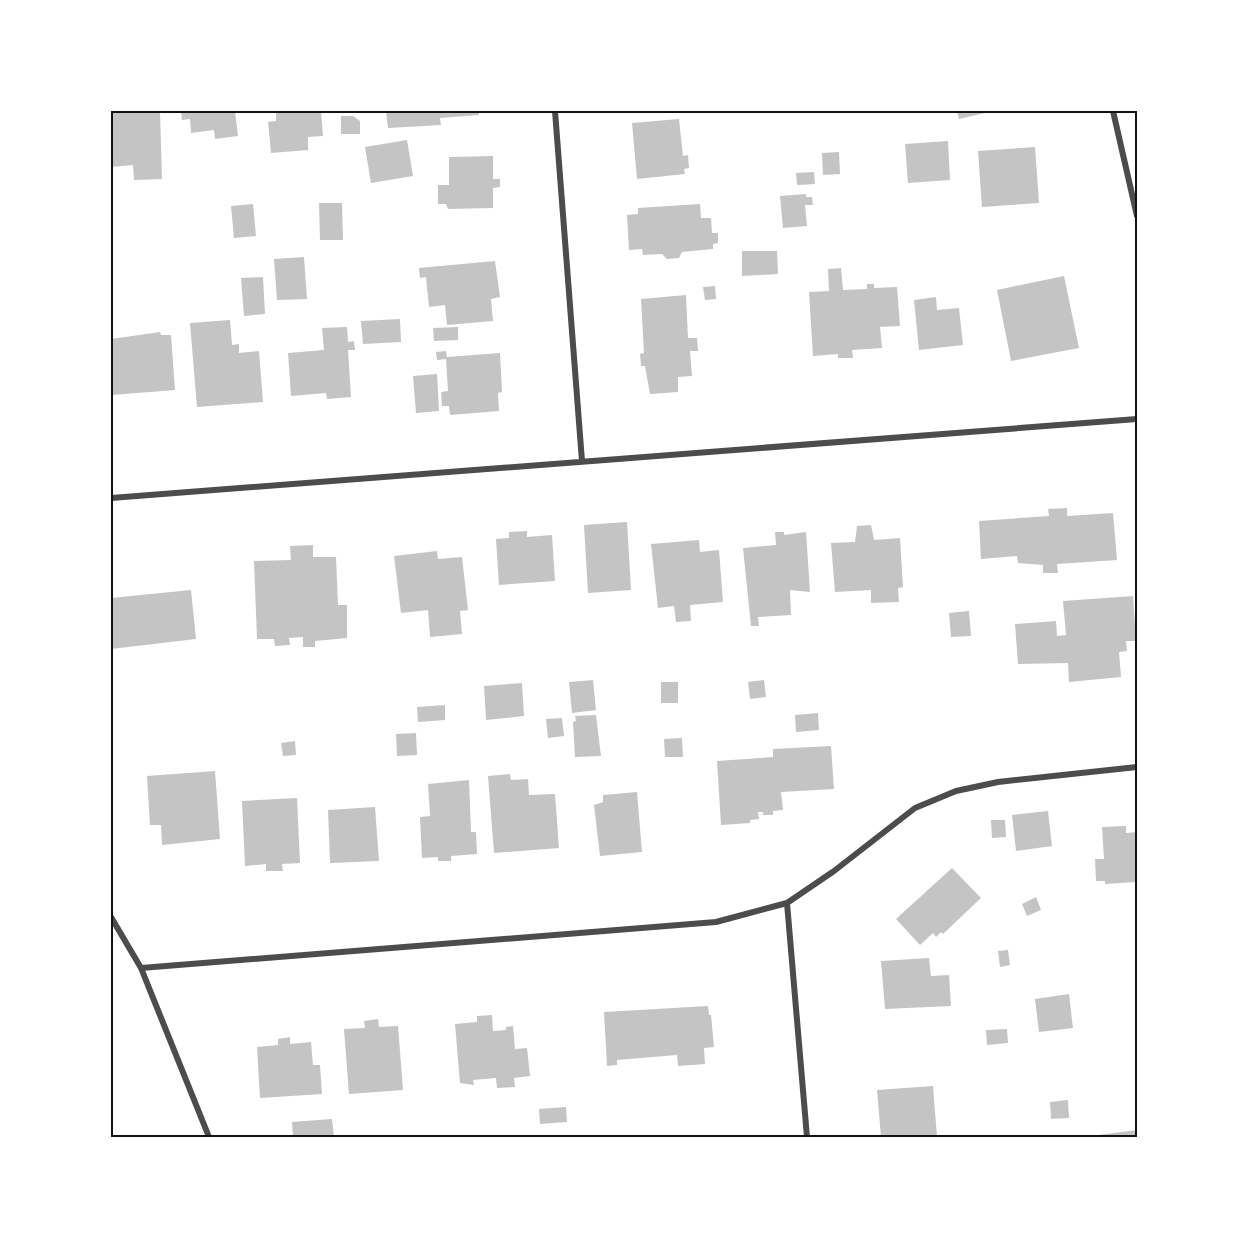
<svg xmlns="http://www.w3.org/2000/svg" width="1248" height="1248" font-family="'Fira Sans Condensed',sans-serif">
  <rect width="100%" height="100%" fill="#fff"/>
  <!-- building -->
  <path fill="#c4c4c4" d="M111,111H160L162,179L134,180L133,165L111,167Z
    M181,111H235L238,136L215,139L214,130L191,133L190,119L182,120Z
    M276,111H321L323,136L308,137V150L271,153L268,122L276,121Z
    M386,111H479V115L440,118L441,125L388,128Z
    M957,111H988L989,112L959,119Z
    M341,116H353L360,121V134H341Z
    M679,119L683,156L688,155L689,168L684,169L685,174L637,179L632,123Z
    M407,140L413,176L371,183L365,147Z
    M948,141L950,180L908,183L905,144Z
    M1035,147L1039,203L982,207L978,151Z
    M839,152L840,174L823,175L822,153Z
    M493,156V179H500V187L493,188V208L448,209L446,204H438V185H449V157Z
    M814,172L815,184L797,185L796,173Z
    M806,194V197H812L813,205H805L807,226L783,228L780,196Z
    M319,203H342L343,240H320Z
    M253,204L256,236L234,238L231,206Z
    M700,204L701,218H711L712,233H718V243L713,244V249L682,252L679,258L667,259L662,254L643,255L642,249L629,250L627,215L638,214V208Z
    M742,251H777L778,274L742,276Z
    M304,257L307,299L277,300L274,259Z
    M495,261L500,297L491,299L493,321L447,325L445,305L429,307L426,277L420,278L419,268Z
    M841,268L843,290L867,289V284H874V288L897,287L900,326L880,327L882,348L852,350L853,358H838V354L813,356L809,292L829,291L828,269Z
    M1064,276L1079,348L1011,361L997,290Z
    M263,277L265,314L244,316L241,278Z
    M715,286L716,299L705,300L703,287Z
    M686,295L688,338H697L698,351H690L692,376L678,377V392L650,394L645,366H641L640,354L644,353L641,299Z
    M936,297L937,310L959,308L963,345L919,350L914,300Z
    M400,319L401,342L363,344L361,321Z
    M230,320L232,345L239,344V353L259,351L263,402L197,407L190,323Z
    M347,327L348,342L354,341L355,350H348L351,397L327,399L326,393L291,396L288,353L324,350L322,328Z
    M458,327V340L434,341L433,328Z
    M160,332L161,335H171L175,390L112,395L111,339Z
    M446,351L447,357L500,353L502,392L498,393L499,411L450,415L449,406H442L441,392L448,391L446,359L437,360L436,352Z
    M437,374L439,411L416,413L413,376Z
    M1067,508V516L1113,513L1117,560L1057,564L1058,573H1043V565L1018,563L1017,556L981,559L979,521L1049,516L1048,509Z
    M627,522L631,590L588,593L584,525Z
    M871,525L874,540L900,538L903,587L898,588L899,602L871,603V590L835,592L831,543L855,542L857,526Z
    M527,531V537L552,535L555,581L499,585L496,539L509,538V532Z
    M775,532H784V535L806,532L810,592L790,590L791,615L758,617L759,626H751L743,548L776,545Z
    M699,540L700,552L719,550L723,602L690,605L691,621L676,622L674,606L658,608L651,544Z
    M313,545V557H336L338,605H347V638L315,641V647H303V637L289,638L290,645L275,646L274,639H257L254,561L291,560L290,546Z
    M437,551L438,559L462,557L468,610L460,611L462,634L430,637L428,610L401,613L394,556Z
    M191,590L196,639L111,649V598Z
    M1133,596L1136,641H1126L1127,651L1119,652L1121,677L1069,682L1068,663L1018,664L1015,624L1056,621L1057,636L1066,635L1063,601Z
    M969,611L971,636L951,637L949,613Z
    M593,680L596,710L572,713L569,682Z
    M764,680L766,697L750,699L748,682Z
    M661,682H678V703H661Z
    M522,683L524,716L486,720L484,686Z
    M445,705V720L418,722L417,707Z
    M818,713L819,730L796,732L795,715Z
    M596,715L601,756L575,757L573,722L576,721L575,716Z
    M562,718L564,736L548,738L546,719Z
    M416,733L417,755L397,756L396,734Z
    M682,738L683,757H665L664,739Z
    M295,741L296,755L283,756L281,743Z
    M831,746L834,789L781,792L783,810L773,811V815H763V812H758L759,819L750,820V823L721,825L717,761L773,757V749Z
    M215,771L220,839L162,845L161,825H150L147,776Z
    M510,774L511,780L528,779L529,795L555,794L559,848L494,853L488,776Z
    M469,780L471,832H476L477,854L451,856V861H438V857L422,858L420,817L430,816L428,784Z
    M637,792L642,852L600,856L594,805L603,802V795Z
    M297,798L300,863L282,864L283,871H266V864L245,866L242,801Z
    M375,807L379,861L330,863L328,810Z
    M1048,811L1052,846L1016,851L1012,815Z
    M991,820H1005L1006,837L992,838Z
    M1126,826V833L1137,832V882L1105,884V881H1096L1095,859H1104L1102,827Z
    M952,868L981,898L943,934L941,932L936,937L933,933L920,945L896,919Z
    M1036,897L1041,910L1027,916L1022,904Z
    M1008,950L1010,965L1000,967L998,951Z
    M929,958L931,976L949,975L951,1006L885,1009L881,961Z
    M1069,994L1073,1028L1039,1032L1035,999Z
    M708,1006L709,1015H711L714,1047L704,1048L705,1064L678,1066L677,1055L617,1060V1065L607,1066L604,1012Z
    M492,1015L493,1031L506,1030V1027L513,1026L515,1049L527,1048L530,1076L514,1078L515,1087L497,1088L496,1078L473,1080L474,1085L460,1083L455,1024L477,1022V1016Z
    M378,1019L379,1027L398,1026L403,1090L349,1094L344,1029L365,1028L364,1021Z
    M1007,1029L1008,1043L987,1045L986,1030Z
    M290,1037V1044L311,1042L313,1065H320L322,1094L260,1098L257,1047L278,1045V1039Z
    M933,1086L937,1137H881L877,1090Z
    M1068,1100L1069,1118L1051,1119L1050,1102Z
    M566,1107L567,1122L540,1124L539,1109Z
    M332,1119L334,1137H293L292,1122Z
    M1137,1130V1137H1090V1136Z"/>
  <g fill="none" stroke-linecap="round" stroke-linejoin="round">
    <!-- minor -->
    <path stroke="#4c4c4c" stroke-width="6" d="M555,111L582,461
      M1113,111L1137,216
      M111,498L1137,419
      M787,903L807,1137
      M111,917L141,968L209,1137
      M141,968L716,922L787,903L834,871L915,808L956,791L998,782L1137,767"/>
  </g>
  <!-- border -->
  <rect width="1248" height="1248" fill="none" stroke="#ffffff" stroke-width="225"/>
  <rect x="112" y="112" width="1024" height="1024" fill="none" stroke="#111" stroke-width="2"/>
</svg>
